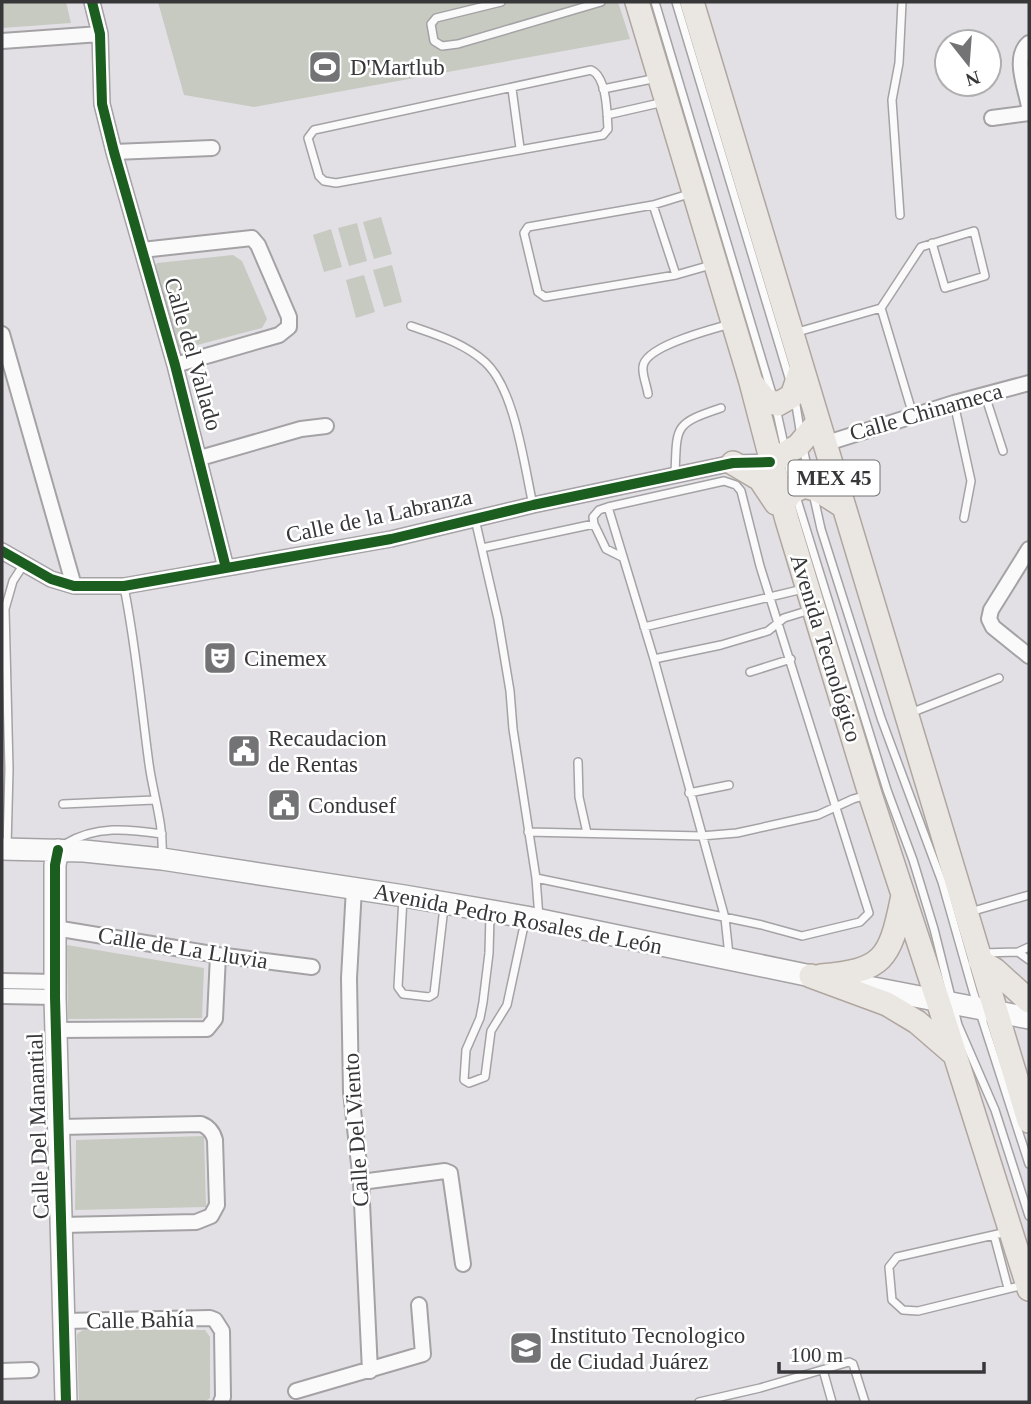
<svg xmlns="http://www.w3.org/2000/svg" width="1031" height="1404" font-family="'Times New Roman',serif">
  <rect width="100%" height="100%" fill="#e3e0e5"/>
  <!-- green -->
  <path fill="#c6cac1" d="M2,2H66L71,23L2,28Z
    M158,2H618L630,39L254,107L184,95Z
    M381,217L392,254L374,259L363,222Z
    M357,223L367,261L349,266L338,228Z
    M331,229L342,267L324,272L313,235Z
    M233,255L242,261L267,319L262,328L182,349L174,345L153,271L157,263Z
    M392,265L402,302L384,307L373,270Z
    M364,275L375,312L356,318L346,280Z
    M67,945L204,968L202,1018L68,1019Z
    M204,1136L206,1207L75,1210L76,1140Z
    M83,1330H205L210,1337V1398L204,1402H79L77,1334Z"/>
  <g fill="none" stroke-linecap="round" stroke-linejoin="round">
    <defs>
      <path id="lane" d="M501,2L436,18L431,24L434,41L442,46L458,44L601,2
        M655,2L773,397
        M676,2L790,381
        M591,70C607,77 607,113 608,129L603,135L336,183L324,181L319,176L308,138L314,130Z
        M512,89L520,148
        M603,89L657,78
        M607,115L664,102
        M692,193L653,205L528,227L524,233L538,292L545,297L676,275L711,265
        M653,205L676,275
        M900,215L892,100L899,63L902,2
        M411,326C437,335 464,343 485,362C515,389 524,465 533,505
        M794,333L881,308
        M648,394C647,386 642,375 643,367C644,346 713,329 730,324
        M985,395L1003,451
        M795,399L801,436
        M954,403L971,481L964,518
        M776,408L794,490L887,790L913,860L934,929L958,1025L995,1110L1029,1216
        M913,415L881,308L921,247L974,231L985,276L945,288L932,243
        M803,448L821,529L881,718L942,882L973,991L1029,1164
        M675,475C677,426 673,424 721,408
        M608,507L654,659L725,918L729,955
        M475,519L498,619L510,691L513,729L536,878L539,918
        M594,524L606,549L622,557
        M482,548L594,524L593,517L599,510L608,507L724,481L736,485L741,491L760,566L869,913L860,922L802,936L762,925L536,878
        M124,587C136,646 141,705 149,764C153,794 164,825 162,855
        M644,627L803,589
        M654,659L721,645L768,631L784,618L810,610
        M750,672L791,659
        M908,714L999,678
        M578,762L579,797L587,833
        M689,793L729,785
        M63,804L154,800
        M528,832L701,836L737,833L818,815L853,799L867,795
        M65,844C96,825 128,829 162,834
        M7,848L9,769L5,609L13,581L24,564
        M403,898L398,987L403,994L429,997L434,994L444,907
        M970,912L1029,895
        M490,915L489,953L483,1002L480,1018L466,1050L464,1080L469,1083L485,1077L491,1031L507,1005L525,921
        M1018,952L1029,960
        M982,953L1018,952L1029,947
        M1007,1232L897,1257L889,1267L892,1300L903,1310L918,1311L1024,1285
        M994,1235L1008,1288
        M823,1370L832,1402
        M699,1402L760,1388L849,1362L853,1364L865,1402"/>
      <path id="street" d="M92,2L100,34L102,104L114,152L175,365L226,568
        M2,41L100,34
        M1029,43C1012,57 1026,88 1029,107
        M992,118L1029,113
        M114,152L212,148
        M142,250L252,238L258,245L289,317V327L279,335L175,365
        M2,334L74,586
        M824,444L954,403L1029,383
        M200,458L301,429L326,426
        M1029,549L991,610L989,619L993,627L1029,656
        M2,551L51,579L74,586H124L391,539L533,505L733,463L770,462
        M354,888L349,978L351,1092L361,1182L370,1371
        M55,928L218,955L312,967
        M2,981L55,982
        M2,996L55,997
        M56,1030L207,1029L215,1019L218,955
        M60,1127L201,1124C209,1127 213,1132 215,1140L217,1205L211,1216L196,1222L62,1225
        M361,1182L445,1171L450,1173L463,1264
        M64,1321L210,1318L215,1320L222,1331L223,1397L221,1402
        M2,1371L31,1370
        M296,1391L423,1354L419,1305"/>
      <path id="secondary" d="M2,849L84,851L162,859L404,896L526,917L811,976L1029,1018
        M58,850L55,865V997L66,1402"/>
      <path id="primary" d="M637,2L751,382L787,520L870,794L938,1001L1029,1289
        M692,2L1029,1121
        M751,382L765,400L778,404L792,396L801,370
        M770,462L798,446L818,422
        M733,463L760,479L776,503
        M783,505L790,493L804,486L818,490L843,506
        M980,961L995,970L1029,1001
        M811,976L887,1004L917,1022L954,1054
        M821,976C883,971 890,959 902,900"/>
    </defs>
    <!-- lane casing -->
    <use href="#lane" stroke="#a4a2a5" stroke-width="10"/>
    <!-- street casing -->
    <use href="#street" stroke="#a4a2a5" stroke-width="18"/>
    <!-- secondary casing -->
    <use href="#secondary" stroke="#a4a2a5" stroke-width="24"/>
    <!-- primary casing -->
    <use href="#primary" stroke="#afa69f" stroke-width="26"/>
    <!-- lane -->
    <use href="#lane" stroke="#fbfafb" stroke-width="7"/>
    <!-- street -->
    <use href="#street" stroke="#fbfafb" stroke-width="14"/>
    <!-- secondary -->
    <use href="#secondary" stroke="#fbfafb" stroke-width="21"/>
    <!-- primary -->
    <use href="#primary" stroke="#eae6e1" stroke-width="23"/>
    <defs>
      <path id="cycleway" d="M92,2L100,34L102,104L114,152L175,365L226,568
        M2,551L51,579L74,586H124L391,539L533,505L733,463L770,462
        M58,850L55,865V997L66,1402"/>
    </defs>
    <!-- cycleway casing -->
    <use href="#cycleway" stroke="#fff" stroke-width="15"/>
    <!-- cycleway -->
    <use href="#cycleway" stroke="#1b5e20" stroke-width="10"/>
  </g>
  <!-- icons -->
  <defs>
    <symbol id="stadium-square" viewBox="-11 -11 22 22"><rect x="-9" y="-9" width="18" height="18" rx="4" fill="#737275" stroke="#fff"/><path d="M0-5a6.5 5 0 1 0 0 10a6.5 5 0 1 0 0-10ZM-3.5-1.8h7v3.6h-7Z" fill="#fff"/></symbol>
    <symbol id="theatre-square" viewBox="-11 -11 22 22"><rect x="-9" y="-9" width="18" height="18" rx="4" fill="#737275" stroke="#fff"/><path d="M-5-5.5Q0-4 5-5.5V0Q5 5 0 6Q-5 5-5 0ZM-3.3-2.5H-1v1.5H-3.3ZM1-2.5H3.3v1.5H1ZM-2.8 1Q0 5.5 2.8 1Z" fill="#fff"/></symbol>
    <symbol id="civic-square" viewBox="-11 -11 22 22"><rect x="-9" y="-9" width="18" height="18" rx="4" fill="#737275" stroke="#fff"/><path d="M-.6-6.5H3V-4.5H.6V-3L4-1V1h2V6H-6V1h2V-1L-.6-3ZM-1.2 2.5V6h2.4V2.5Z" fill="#fff"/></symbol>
    <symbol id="university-square" viewBox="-11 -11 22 22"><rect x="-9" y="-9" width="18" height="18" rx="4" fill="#737275" stroke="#fff"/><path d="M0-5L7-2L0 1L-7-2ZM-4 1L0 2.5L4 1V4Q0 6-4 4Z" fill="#fff"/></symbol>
  </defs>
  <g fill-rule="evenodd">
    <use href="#stadium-square" x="306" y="48" width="38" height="38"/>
    <use href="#theatre-square" x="201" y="639" width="38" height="38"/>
    <use href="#civic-square" x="225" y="732" width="38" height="38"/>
    <use href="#civic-square" x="265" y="786" width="38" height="38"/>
    <use href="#university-square" x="507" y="1329" width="38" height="38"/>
  </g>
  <g text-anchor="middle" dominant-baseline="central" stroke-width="5" stroke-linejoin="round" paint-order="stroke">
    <!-- shield labels -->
    <rect fill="#fff" stroke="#737274" stroke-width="2" x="788.5" y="460.5" width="91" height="35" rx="5"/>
    <g font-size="21" font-weight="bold" fill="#373639">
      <text x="834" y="478">MEX 45</text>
    </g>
    <!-- poi labels -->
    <g font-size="23" fill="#373639" stroke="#fff" text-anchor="start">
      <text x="350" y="67">D'Martlub</text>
      <text x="244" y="658">Cinemex</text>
      <text x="268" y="738">Recaudacion<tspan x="268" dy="26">de Rentas</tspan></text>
      <text x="308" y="805">Condusef</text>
      <text x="550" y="1335">Instituto Tecnologico<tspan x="550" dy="26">de Ciudad Juárez</tspan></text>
    </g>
    <!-- street labels -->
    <g font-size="23" fill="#373639" stroke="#fff">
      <text transform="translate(193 354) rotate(74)">Calle del Vallado</text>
      <text transform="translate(926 412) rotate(-16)">Calle Chinameca</text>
      <text transform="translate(379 516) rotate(-12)">Calle de la Labranza</text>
      <text transform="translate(826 648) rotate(73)">Avenida Tecnológico</text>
      <text transform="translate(518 919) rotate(11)">Avenida Pedro Rosales de León</text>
      <text transform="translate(183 948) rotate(9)">Calle de La Lluvia</text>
      <text transform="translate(38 1126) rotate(-92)">Calle Del Manantial</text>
      <text transform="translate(356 1130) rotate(-94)">Calle Del Viento</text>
      <text transform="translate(140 1320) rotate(-1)">Calle Bahía</text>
    </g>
  </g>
  <!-- border -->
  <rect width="1031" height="1404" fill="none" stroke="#373639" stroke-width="7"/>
  <!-- north arrow -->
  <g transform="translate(968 63) rotate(163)"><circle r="33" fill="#ffffff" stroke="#afafb0" stroke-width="2"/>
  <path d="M0-5L12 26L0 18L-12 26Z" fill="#737275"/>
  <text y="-10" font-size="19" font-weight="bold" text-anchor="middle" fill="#373639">N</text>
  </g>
  <!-- scale -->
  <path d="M779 1362v10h205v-10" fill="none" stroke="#373639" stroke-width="3.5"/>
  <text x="790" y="1362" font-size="21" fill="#373639" stroke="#ffffff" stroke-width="5" paint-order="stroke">100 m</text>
</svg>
